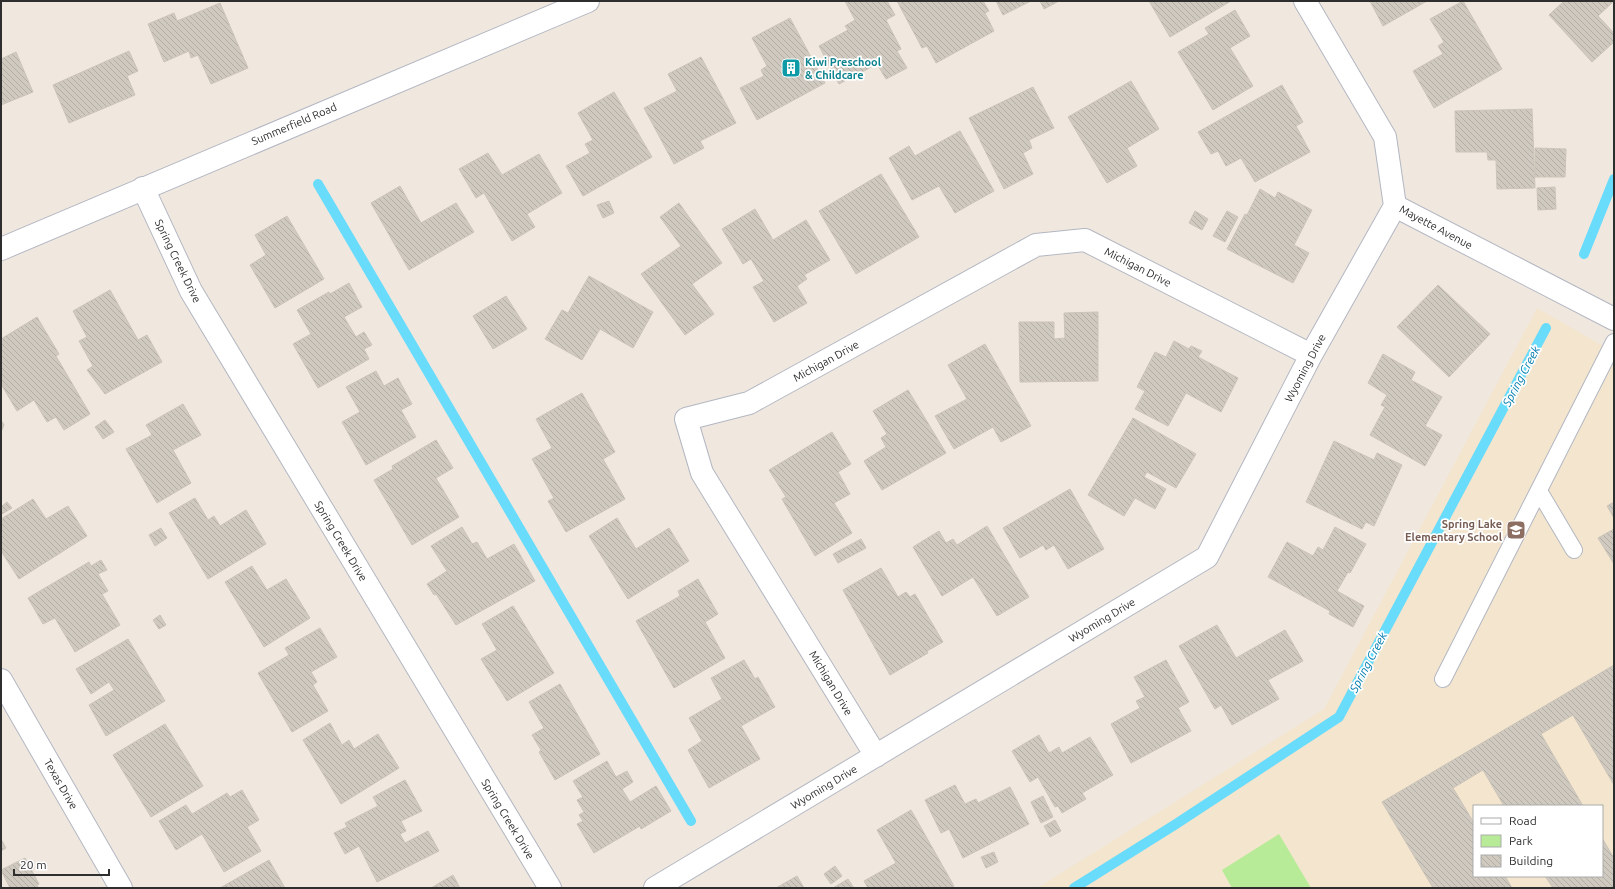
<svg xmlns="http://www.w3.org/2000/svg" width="1615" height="889" font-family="Ubuntu,sans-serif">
  <defs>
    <pattern id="building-back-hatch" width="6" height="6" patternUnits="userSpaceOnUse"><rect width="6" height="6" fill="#cfc9c0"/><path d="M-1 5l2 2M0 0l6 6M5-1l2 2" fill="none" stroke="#b2ada5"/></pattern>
  </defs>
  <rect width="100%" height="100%" fill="#f0e8df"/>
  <!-- education -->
  <path fill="#f3e5ce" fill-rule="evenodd" d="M1537,308L1614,352V888H1037L1324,709ZM1474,806H1602V876H1474Z"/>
  <!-- park -->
  <path fill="#b8eb97" d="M1279,834L1311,888H1232L1222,870Z"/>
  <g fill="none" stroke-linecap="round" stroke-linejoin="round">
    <!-- stream -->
    <path stroke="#69dbfb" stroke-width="10" d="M318,184L691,821
      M1584,254L1614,179
      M1074,888L1176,824L1339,717L1546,328"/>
  </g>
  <!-- building -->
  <path fill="url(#building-back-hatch)" stroke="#ccc4b8" d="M845,1H887L895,15L886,20L901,49L897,51L907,68L886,79L877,64L839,84L819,46L848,30L845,26L855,20Z
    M897,1H983L989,11L985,13L994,31L936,63L927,46L922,48Z
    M996,1H1031L1003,15Z
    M1040,1H1059L1044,9Z
    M1149,1H1231L1170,37Z
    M1370,1H1427L1383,26Z
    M1463,1L1502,69L1434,108L1413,71L1443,54L1438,46L1444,42L1430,19Z
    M1564,1H1568L1570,3L1572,1H1614L1598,16L1614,33V42L1592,62L1549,15Z
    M220,3L248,68L211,84L198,55L191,58L189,51L164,62L148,24L174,13L177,21Z
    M1235,10L1250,36L1230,48L1253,86L1213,110L1178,52L1209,34L1205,28Z
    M790,18L825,83L757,120L740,88L764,76L761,70L767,66L752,38Z
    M129,51L138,71L127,76L135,95L69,123L53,85Z
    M16,52L33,92L1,105V59Z
    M701,57L736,123L700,141L704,148L674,164L644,108L677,91L668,74Z
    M1131,81L1159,129L1127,148L1137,166L1107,183L1068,117Z
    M1282,85L1303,122L1296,126L1310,152L1255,182L1241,158L1226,166L1218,151L1211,154L1198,132Z
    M1033,87L1054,128L1029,140L1032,148L1023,153L1033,174L1004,189L969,118Z
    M614,92L652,157L583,196L566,166L590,153L585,144L593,140L578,113Z
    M1532,109L1535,188L1497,189L1496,160H1488L1487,152H1456L1455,111Z
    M960,131L994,191L955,213L939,186L912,200L889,158L909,146L915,156Z
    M1535,148L1566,149L1565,177H1535Z
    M488,153L502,175L539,154L562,193L527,214L535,227L512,241L484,193L476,198L459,169Z
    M881,174L919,237L856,274L819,211Z
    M400,186L421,223L456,203L474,232L409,270L371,203Z
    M1555,187L1556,209L1538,210L1537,188Z
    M1260,189L1275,198L1278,192L1312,210L1294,245L1309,253L1293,283L1227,249L1245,214L1247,215Z
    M609,201L614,213L603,218L597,205Z
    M679,203L722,263L692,284L714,314L685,335L641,274L681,246L660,217Z
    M755,209L773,240L806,220L830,260L804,275L807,279L797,286L807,303L774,322L753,287L764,281L751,259L743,264L722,229Z
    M1195,211L1208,219L1202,230L1189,223Z
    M1227,211L1238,217L1225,242L1213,236Z
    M287,216L324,279L275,308L250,265L266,255L255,235Z
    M589,276L653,312L633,348L600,329L582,360L545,339L562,310L568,313Z
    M349,283L362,307L344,317L356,337L364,332L372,345L364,349L369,359L318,388L293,344L311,334L297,310L329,292L330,294Z
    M1438,285L1490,334L1449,377L1397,327Z
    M110,290L138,340L147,335L162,362L105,394L87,370L93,366L79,341L87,337L73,311Z
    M506,296L527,329L493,349L473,316Z
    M1098,312V381L1020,382L1019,322H1054V339L1065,338L1064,313Z
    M37,317L59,354L56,356L90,414L64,430L56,417L47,422L34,400L17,411L1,384V339Z
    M1174,341L1189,349L1191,346L1202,351L1198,357L1238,378L1221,412L1186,393L1168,426L1135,409L1145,391L1137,387L1155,352L1166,357Z
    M985,344L1031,426L1001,442L993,427L954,449L935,416L967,399L948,365Z
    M1383,354L1415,372L1411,380L1442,397L1425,426L1442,435L1425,466L1370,435L1385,407L1381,405L1387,395L1368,383Z
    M376,371L384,386L398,378L412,404L401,410L416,437L366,465L342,422L360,412L346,387Z
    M908,390L946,453L882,490L864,461L886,447L881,438L887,434L873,411Z
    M582,393L615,452L603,459L625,499L566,532L548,501L554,498L532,459L552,448L536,419Z
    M183,404L201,435L173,450L191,483L157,503L126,449L152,435L146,425Z
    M1133,418L1196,454L1176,488L1147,472L1144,477L1166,489L1155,509L1135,498L1124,516L1088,495Z
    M1,420L4,425L1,432Z
    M105,420L114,432L103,439L95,427Z
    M832,432L851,464L838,472L850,494L834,503L852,533L815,556L782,499L786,497L769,470Z
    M436,440L453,468L436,478L459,517L412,545L374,480L393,469L392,466Z
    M1334,441L1374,460L1377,453L1402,465L1374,526L1366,522L1362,529L1306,502Z
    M1070,489L1104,549L1068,569L1054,545L1046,550L1043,545L1020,558L1003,528Z
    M195,498L208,520L214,516L220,526L246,510L266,544L208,579L169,513Z
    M33,499L46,519L68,506L87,536L19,579L1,551V519Z
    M7,502L12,508L2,514L1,507Z
    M1614,502V518L1607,506Z
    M617,518L636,549L669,528L689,561L628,599L589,536Z
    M987,526L1029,597L997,616L973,577L942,596L913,547L939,531L946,543L953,539L957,545Z
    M462,527L472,544L477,542L487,559L514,544L535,581L456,625L436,594L434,595L427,584L447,571L431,546Z
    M1335,527L1366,544L1350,573L1348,572L1337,591L1364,606L1353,627L1329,614L1330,611L1268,577L1287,542L1313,556L1318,547L1323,550Z
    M161,528L167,538L155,546L149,535Z
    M1614,529V564L1598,538Z
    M861,539L866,548L838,563L833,554Z
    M101,560L107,570L98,574L108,591L102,594L120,625L75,652L55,618L43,624L28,598L89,562L91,566Z
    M252,566L267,590L286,579L310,618L264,647L225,582Z
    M881,568L898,597L906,592L910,597L915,594L943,642L927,651L928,653L890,675L843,590Z
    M698,579L718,614L705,622L725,658L674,688L636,621L680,596L678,591Z
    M513,606L554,673L507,701L481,659L497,650L482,624Z
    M160,615L166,625L159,629L153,620Z
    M1217,625L1236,658L1285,630L1303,661L1268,680L1279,699L1232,725L1221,705L1215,709L1179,646Z
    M320,628L337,657L311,672L317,682L313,685L328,711L292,732L258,673L289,655L285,648Z
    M128,639L165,701L106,736L89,705L114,690L109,682L91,694L76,669Z
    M744,660L755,679L758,677L775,707L741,726L760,759L709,788L688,750L702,741L689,718L722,699L711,678Z
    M1166,660L1189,702L1178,708L1191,731L1131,763L1111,724L1140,708L1136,701L1145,697L1134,677Z
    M1614,665V785L1573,715L1541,734L1583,806H1504L1483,770L1453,788L1474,823V876H1505L1512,888H1433L1382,802Z
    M560,684L600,754L555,780L539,752L541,750L532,735L544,728L529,702Z
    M330,723L342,745L349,740L354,749L378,734L399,768L341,804L303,740Z
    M165,724L203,786L151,817L113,755Z
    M1039,735L1049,753L1059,747L1062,753L1090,737L1113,775L1082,793L1086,799L1062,813L1058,806L1055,807L1038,777L1030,782L1012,751Z
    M607,761L616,777L627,771L633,782L622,789L630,802L656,786L671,811L641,829L640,826L594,853L577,824L583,821L579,815L584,812L577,800L583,797L573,781Z
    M405,780L422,811L401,821L406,831L400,834L405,843L428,831L439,851L377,882L359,846L345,854L334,833L347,827L345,823L378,806L373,797Z
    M955,785L965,804L976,799L978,803L1010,787L1029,824L963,858L949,829L941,833L925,800Z
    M242,790L259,820L247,827L261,851L224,872L202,834L176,850L159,821L186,805L192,814L227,793L230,797Z
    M1043,796L1053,817L1041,823L1031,802Z
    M911,810L954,886L951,888H922L921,886L919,888H868L864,881L896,863L877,830Z
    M1055,820L1061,831L1050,837L1044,826Z
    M1602,838L1614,858V888H1553L1545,876H1602Z
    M1,839L6,848L1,851Z
    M994,852L998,862L986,868L981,857Z
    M25,858L39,884L37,885L38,888H10L1,870Z
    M269,860L285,888H220Z
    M835,866L842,876L831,884L824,874Z
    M453,875L460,888H431Z
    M797,876L804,888H776Z
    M848,879L854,888H833Z"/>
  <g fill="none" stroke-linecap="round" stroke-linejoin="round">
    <defs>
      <path id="lane" d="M1539,491L1574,550
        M1443,679L1614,342"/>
      <path id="street" d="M1305,1L1385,137L1395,206L1614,319
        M143,188L191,291L550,888
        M1,680L121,888
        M876,756L702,473L686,419L749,403L1036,245L1085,240L1311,355
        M655,888L1207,557L1311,355L1395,206"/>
      <path id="secondary" d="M1,249L588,1"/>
    </defs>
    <!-- lane casing -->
    <use href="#lane" stroke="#b3b7c2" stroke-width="18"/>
    <!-- street casing -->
    <use href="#street" stroke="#b3b7c2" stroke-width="24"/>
    <!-- secondary casing -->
    <use href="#secondary" stroke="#b3b7c2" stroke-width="24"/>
    <!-- lane -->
    <use href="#lane" stroke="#fff" stroke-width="16"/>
    <!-- street -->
    <use href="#street" stroke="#fff" stroke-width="22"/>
    <!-- secondary -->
    <use href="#secondary" stroke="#fff" stroke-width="22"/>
  </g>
  <!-- icons -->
  <defs>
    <symbol id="building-square" viewBox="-11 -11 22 22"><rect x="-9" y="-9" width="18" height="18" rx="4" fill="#0f9aa8" stroke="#fff"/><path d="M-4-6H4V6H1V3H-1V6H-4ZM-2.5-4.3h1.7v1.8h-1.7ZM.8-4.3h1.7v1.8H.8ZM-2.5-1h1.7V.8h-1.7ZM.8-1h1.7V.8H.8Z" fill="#fff"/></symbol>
    <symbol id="school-square" viewBox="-11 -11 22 22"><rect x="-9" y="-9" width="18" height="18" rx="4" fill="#8d6e63" stroke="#fff"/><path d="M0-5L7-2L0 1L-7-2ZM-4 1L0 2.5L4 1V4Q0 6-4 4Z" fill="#fff"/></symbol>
  </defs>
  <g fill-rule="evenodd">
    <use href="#building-square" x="780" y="57" width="22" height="22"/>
    <use href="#school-square" x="1505" y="519" width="22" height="22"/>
  </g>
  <g text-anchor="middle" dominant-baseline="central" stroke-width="3.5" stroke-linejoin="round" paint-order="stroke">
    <!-- culture labels -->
    <g font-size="11" font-weight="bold" fill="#0d838f" stroke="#fff" text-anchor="start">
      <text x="805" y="62">Kiwi Preschool<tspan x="805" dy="13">&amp; Childcare</tspan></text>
    </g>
    <!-- street labels -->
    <g font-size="11" fill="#2e2e2e" stroke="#fff">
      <text transform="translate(294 124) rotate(-23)">Summerfield Road</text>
      <text transform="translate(1436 227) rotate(28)">Mayette Avenue</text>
      <text transform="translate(178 261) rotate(64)">Spring Creek Drive</text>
      <text transform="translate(1138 267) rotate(27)">Michigan Drive</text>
      <text transform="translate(826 361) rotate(-29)">Michigan Drive</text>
      <text transform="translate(1305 368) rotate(-62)">Wyoming Drive</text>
      <text transform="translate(341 541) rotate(59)">Spring Creek Drive</text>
      <text transform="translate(1102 620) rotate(-31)">Wyoming Drive</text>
      <text transform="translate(831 683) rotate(59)">Michigan Drive</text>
      <text transform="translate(61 784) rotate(60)">Texas Drive</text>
      <text transform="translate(824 787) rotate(-31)">Wyoming Drive</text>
      <text transform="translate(508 819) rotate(59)">Spring Creek Drive</text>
    </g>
    <!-- education labels -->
    <g font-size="11" font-weight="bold" fill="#785e54" stroke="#fff" text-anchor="end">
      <text x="1502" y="524">Spring Lake<tspan x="1502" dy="13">Elementary School</tspan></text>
    </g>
    <!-- water labels -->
    <g font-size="12" font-style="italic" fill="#007caf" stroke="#fff">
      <text transform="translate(1521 376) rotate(-62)">Spring Creek</text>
      <text transform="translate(1368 662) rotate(-62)">Spring Creek</text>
    </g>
  </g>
  <!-- border -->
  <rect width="1615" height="889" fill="none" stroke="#2e2e2e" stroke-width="4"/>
  <!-- legend -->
  <rect x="1473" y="805" width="130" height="72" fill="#ffffff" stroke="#ababab"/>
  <rect x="1481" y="818" width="20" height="6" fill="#ffffff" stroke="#ababab"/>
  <text x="1509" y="825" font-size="12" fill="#2e2e2e">Road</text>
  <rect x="1481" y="835" width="20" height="12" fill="#b8eb97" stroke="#ababab"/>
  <text x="1509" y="845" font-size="12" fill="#2e2e2e">Park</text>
  <rect x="1481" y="855" width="20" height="12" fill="url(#building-back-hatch)" stroke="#ababab"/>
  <text x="1509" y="865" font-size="12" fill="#2e2e2e">Building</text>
  <!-- scale -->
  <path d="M14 869v6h95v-6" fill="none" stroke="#2e2e2e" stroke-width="2"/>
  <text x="20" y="869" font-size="12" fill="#2e2e2e" stroke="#ffffff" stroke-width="3" paint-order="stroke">20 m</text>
</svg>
